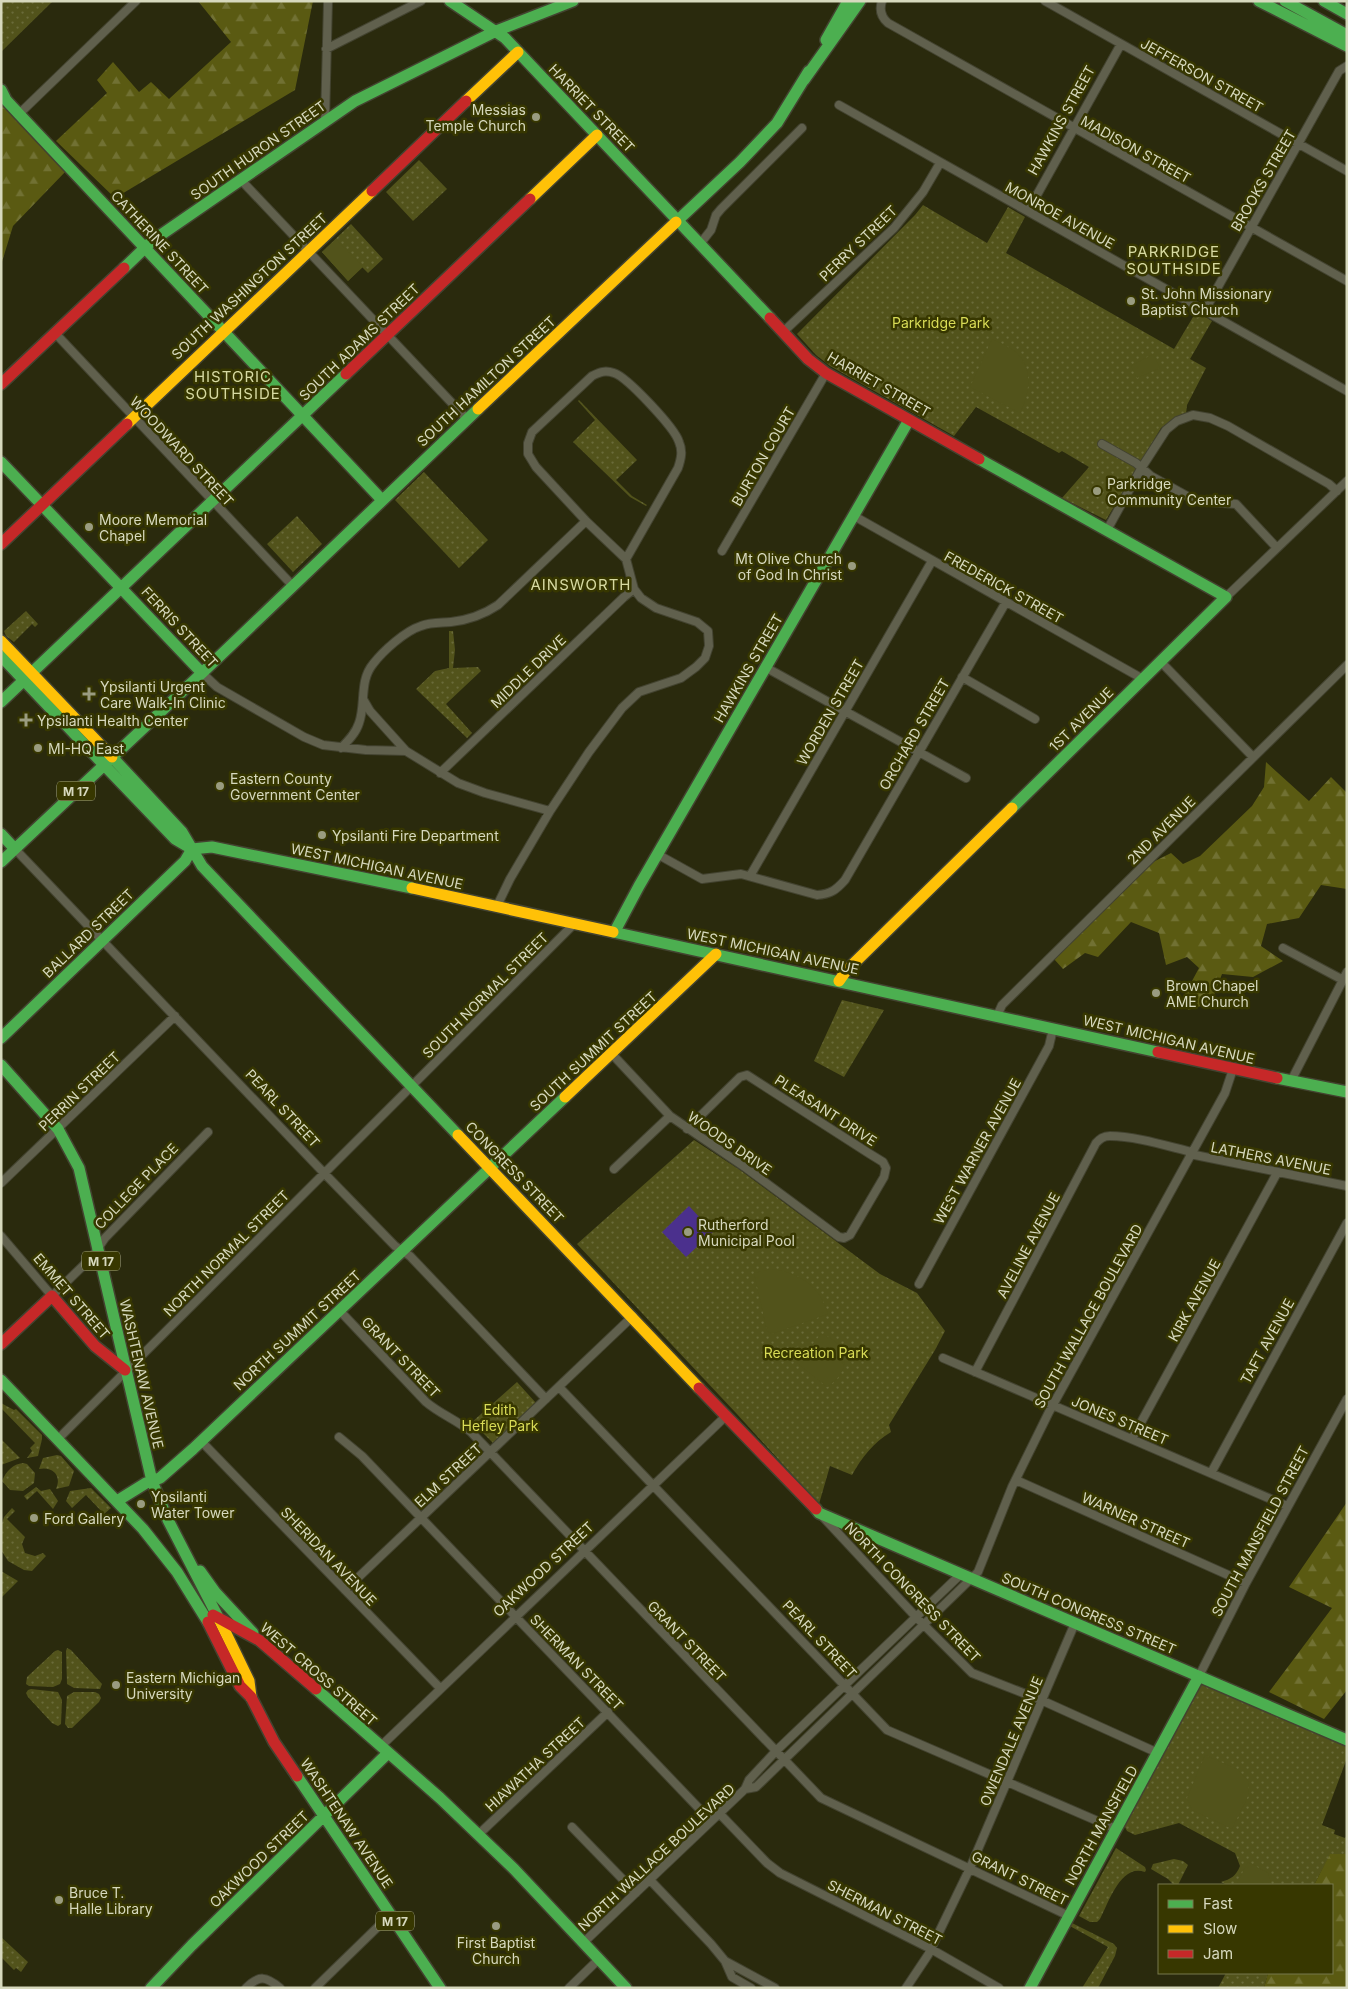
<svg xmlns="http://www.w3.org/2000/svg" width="1348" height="1989" font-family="Inter,sans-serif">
  <defs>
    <pattern id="grass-dots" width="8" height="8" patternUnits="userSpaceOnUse" patternTransform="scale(1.25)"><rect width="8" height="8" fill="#52531b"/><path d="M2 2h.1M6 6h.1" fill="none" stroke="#6a6b3a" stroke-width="1.8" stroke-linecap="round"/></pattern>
    <pattern id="forest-firs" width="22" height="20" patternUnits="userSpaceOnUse" patternTransform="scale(1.25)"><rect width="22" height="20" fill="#5a5a12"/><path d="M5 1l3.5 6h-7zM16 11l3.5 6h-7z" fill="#717133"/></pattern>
  </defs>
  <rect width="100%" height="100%" fill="#2a2a0d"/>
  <!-- grass -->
  <path fill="url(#grass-dots)" d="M1,1H53L1,52Z
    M419,160L447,189L413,221L386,192Z
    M923,205L987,243L1008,207L1025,217L1006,253L1174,349L1196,312L1212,321L1190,359L1206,368L1187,405L1186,414L1175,418L1161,428L1106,520L1062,498L1089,467L1062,451L1059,453L976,407L954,436L830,366L816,355L797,334L915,215Z
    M351,224L383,259L368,273L362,267L348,281L322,252Z
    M579,400L637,460L616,480L632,496L647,505L646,506L630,497L573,442L595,420L578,401Z
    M424,472L488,540L459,568L395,500Z
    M297,516L322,544L293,572L267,544Z
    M26,611L38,624L35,627L32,624L14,642L6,636L4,631Z
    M449,631H453L455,650L453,668L478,667L481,671L446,704L472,733L467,738L416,689L435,671L449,668Z
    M842,1000L884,1010L844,1077L814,1061Z
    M694,1140L740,1170L880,1274L917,1293L945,1331L935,1350L889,1425L891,1432C873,1443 862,1457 852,1475L830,1466L819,1504L736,1413L577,1244Z
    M517,1382L536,1403L493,1443L472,1422Z
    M1,1403L14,1410L16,1409L42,1435V1439L38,1456L27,1458L32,1451L30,1448L35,1443L1,1408Z
    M1,1439L20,1458L1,1465Z
    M57,1455L61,1456L74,1471L69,1486L56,1489C62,1476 53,1466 39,1469L43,1458Z
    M23,1463L27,1464L35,1473L34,1483L23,1491L10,1490L2,1481C6,1471 13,1464 23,1463Z
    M36,1487L41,1491L50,1489L58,1501L53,1509L37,1491L27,1500L24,1496Z
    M91,1488L111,1508L104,1514L86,1495L72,1508L66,1501L70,1491Z
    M12,1508L15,1511L7,1519L25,1537L22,1544L25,1553L35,1556L43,1553L46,1556L32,1571L24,1570L8,1561L1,1550L2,1523L4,1517Z
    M1,1571L18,1581L1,1598Z
    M67,1648L71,1650L102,1684L100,1689L74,1688L67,1684L66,1651Z
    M58,1650L62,1652V1679L60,1684L53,1687L29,1686L26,1684L27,1677L55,1651Z
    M1203,1683L1347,1744V1758L1322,1825L1335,1830L1334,1834L1345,1838L1347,1835V1854L1330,1855L1314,1885H1227L1221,1882C1231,1879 1236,1876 1240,1866L1235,1853L1179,1823L1135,1835L1127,1831L1124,1825L1201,1684Z
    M31,1689L58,1692L62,1700L61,1724L58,1726L52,1723L28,1697L26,1693L28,1690Z
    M74,1692H95L99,1694L101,1698L99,1702L72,1728H68L65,1724L67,1696Z
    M1116,1848L1145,1867L1146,1870L1145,1872C1121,1863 1109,1902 1100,1919L1097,1922H1090L1079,1916Z
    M1174,1859L1183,1861L1188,1865L1178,1885H1174L1168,1879L1151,1869L1153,1864Z
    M1070,1922L1114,1944L1117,1948L1115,1956L1098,1988H1082L1108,1947L1068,1925Z
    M1,1937L28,1962L21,1972L16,1968L14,1970L1,1957Z
    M1226,1973H1268L1264,1988H1218Z"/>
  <!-- forest -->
  <path fill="url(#forest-firs)" d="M198,1H313L295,90L115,198L56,141L107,93L97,80L113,62L139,92L151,82L169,99L231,42Z
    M1,102L66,171L13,226L1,265Z
    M1266,762L1309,801L1331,777L1347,793V889L1321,885L1299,918L1267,924L1261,946L1283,961L1253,977L1222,974L1211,1003L1188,1010L1185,994L1199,968L1187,957L1166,965L1159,933L1131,922L1098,957L1085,953L1063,969L1054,959L1151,863L1171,853L1183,864L1200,856L1252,806L1264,787Z
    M1347,1502V1690L1324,1719L1269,1692L1332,1608L1289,1587Z
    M1330,1854H1347V1988H1264L1268,1973H1332V1885H1314Z"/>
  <!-- pitch -->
  <path fill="#52531b" d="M336,239L363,267L348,281L322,252Z
    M992,339C1000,343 1010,347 1017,353C1034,369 1029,395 1020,413L970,387Z
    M1153,354L1160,368L1137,378L1131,366Z
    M772,1269C800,1273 820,1286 828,1314L772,1334L767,1331L754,1273Z
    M821,1334C850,1343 852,1372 827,1387L797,1363Z
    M1205,1755L1237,1769L1249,1782L1248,1796L1232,1829L1192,1810L1187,1798Z
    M1248,1862L1268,1873L1272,1885H1236Z"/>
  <!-- water -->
  <path fill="#4b308d" d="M689,1206L713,1232L686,1257L662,1232Z"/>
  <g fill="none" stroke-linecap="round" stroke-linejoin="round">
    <defs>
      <path id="street" d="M882,1C879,10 881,17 888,23L1347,281
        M1045,1L1347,171
        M326,49L421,1
        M839,105L1347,391
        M19,114L136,1
        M325,121L328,1
        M240,179L467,419
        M1028,211L1121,44
        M700,244L711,230L716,215L721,209L802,128
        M1205,310L1339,71L1347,66
        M783,332L894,228L923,192L940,163
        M55,333L292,585
        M1102,444L1136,463L1151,476L1196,501L1236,504L1277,548
        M854,516L1143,679
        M1107,530L1142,467L1166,430L1177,421L1193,415L1210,418L1228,426L1329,484L1337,491
        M722,551L826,373
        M1226,597L1347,481
        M1161,662L1253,757
        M765,667L966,778
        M202,673L217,687L304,737L323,745L366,750L406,751L458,783L485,793L550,811
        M962,677L1035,719
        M363,699L370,711L406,751
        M341,748C348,741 356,733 359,723C366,704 359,681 373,664C383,651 405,631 421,626C431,622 441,623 451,622C469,620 483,615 498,605L586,521
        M440,773L624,597L634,589
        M15,849L324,1173L395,1246L410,1256L546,1399
        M657,854L702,879L741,874L817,895C831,894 836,890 845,880L1006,602
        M750,876L932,561
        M497,906L510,879L550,811L589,752L622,708L639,692L681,678L696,667L705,658L709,646L708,631L697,622L656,608L641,598L634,589L626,559L586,521L536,467L528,454V443L532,432L592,376C600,372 605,370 614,373C627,377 675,428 679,442C683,451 681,459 678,468L626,559
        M1283,948L1343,980
        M997,1016L1002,1005L1347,665
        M612,1054L670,1116L746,1168L839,1237L844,1238L850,1235L884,1177L886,1168L883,1162L870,1154L747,1075L740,1077L687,1129
        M1291,1081L1347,972
        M1190,1154L1347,1186
        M614,1169L670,1116
        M1,1183L175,1016
        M1,1236L52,1296L92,1257L105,1238L208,1132
        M919,1284L1049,1046L1053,1029
        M340,1311L426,1402C440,1414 457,1420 471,1432L821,1798L1069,1916
        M943,1358L1287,1506
        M975,1372L1096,1143C1100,1139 1103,1136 1110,1136C1135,1136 1167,1146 1192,1152
        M559,1387L887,1730L1116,1829
        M339,1437L362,1456L711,1821
        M58,1439L575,923
        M1132,1439L1277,1173
        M201,1441L440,1688
        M1211,1473L1347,1223
        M1016,1480L1246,1583
        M823,1517L917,1618L972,1673L1041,1700L1158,1753
        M345,1590L633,1316
        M1199,1676L1246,1583L1347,1399
        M381,1746L727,1415
        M745,1789L756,1787L978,1572L1012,1487L1049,1412L1225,1093L1233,1069
        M719,1813L767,1863L780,1873L931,1949L999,1988
        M572,1827L636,1893
        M479,1834L608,1712
        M650,1880L711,1944L725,1961
        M583,1943L745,1789L749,1780L776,1751L961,1574
        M246,1988C259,1975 266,1976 280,1988
        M315,1988L390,1915
        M569,1988L599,1959
        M751,1988L732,1977L725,1961L775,1988
        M906,1988L928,1955L970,1868L1075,1623"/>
      <path id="fast" d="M450,1L505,38L770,318
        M1259,1L1347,46
        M1285,1L1347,35
        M1324,1L1347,14
        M826,40L848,1
        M804,80L860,1
        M1,90L6,100L19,114L382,500
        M676,222L740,162L777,123L809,71
        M124,268L152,241L355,101L496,31L573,1
        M979,459L1226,597L1012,808
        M1,462L202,673
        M1,656L104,765
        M1,702L346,374
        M112,757L182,832L202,866L458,1135
        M104,765L175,839L192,849L212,847L412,888
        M1,834L15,849
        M1,862L202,673L478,409
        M615,931L639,886L909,420
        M613,932L1158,1052
        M1,1038L185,861L192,849
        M1,1065L58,1129L79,1168L152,1481L168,1520L219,1619
        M1277,1078L1347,1092
        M1,1380L143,1529L177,1572L208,1622
        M117,1501L146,1483L160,1478L193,1449L565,1097
        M816,1509L819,1513L1347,1740
        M200,1571L215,1592L253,1633
        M316,1689L440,1798L514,1869L626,1988
        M297,1776L440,1988
        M151,1988L192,1945L388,1753
        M1030,1988L1199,1676"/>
      <path id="slow" d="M466,101L518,52
        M530,199L597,135
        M478,409L676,222
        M127,424L372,191
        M1,641L112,757
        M412,888L613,932
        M839,981L846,971L1012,808
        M565,1097L716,954
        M458,1135L699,1388
        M219,1619L249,1681L251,1697"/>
      <path id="jam" d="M372,191L466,101
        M770,318L808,359L826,373L979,459
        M346,374L530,199
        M1,384L124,268
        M1,544L127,424
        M1158,1052L1277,1078
        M1,1344L52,1296L95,1346L125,1370
        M699,1388L816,1509
        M213,1615L259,1640L316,1689
        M208,1622L240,1686L251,1697L274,1742L297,1776"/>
    </defs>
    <!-- street casing -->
    <use href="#street" stroke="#434330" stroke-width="10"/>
    <!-- fast casing -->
    <use href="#fast" stroke="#434330" stroke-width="14"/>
    <!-- slow casing -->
    <use href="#slow" stroke="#434330" stroke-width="14"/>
    <!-- jam casing -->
    <use href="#jam" stroke="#434330" stroke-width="14"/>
    <!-- street -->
    <use href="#street" stroke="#60604d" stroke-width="8"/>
    <!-- fast -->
    <use href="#fast" stroke="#4caf50" stroke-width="11"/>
    <!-- slow -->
    <use href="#slow" stroke="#ffc107" stroke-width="11"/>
    <!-- jam -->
    <use href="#jam" stroke="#c62828" stroke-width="11"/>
  </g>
  <!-- markers -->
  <g fill="#9a9c80" stroke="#373700" stroke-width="2">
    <circle cx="536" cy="117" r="5"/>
    <circle cx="1131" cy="301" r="5"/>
    <circle cx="1097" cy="491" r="5"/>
    <circle cx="89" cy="527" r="5"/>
    <circle cx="852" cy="566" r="5"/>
    <path d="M86.5 686.5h5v5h5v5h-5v5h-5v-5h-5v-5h5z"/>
    <path d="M23.5 712.5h5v5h5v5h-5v5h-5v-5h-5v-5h5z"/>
    <circle cx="38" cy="748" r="5"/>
    <circle cx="220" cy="786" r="5"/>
    <circle cx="322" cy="835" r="5"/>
    <circle cx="1156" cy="993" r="5"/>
    <circle cx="688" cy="1232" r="5"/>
    <circle cx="141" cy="1504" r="5"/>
    <circle cx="34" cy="1518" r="5"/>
    <circle cx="116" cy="1685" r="5"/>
    <circle cx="59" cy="1900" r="5"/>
    <circle cx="496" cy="1926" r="5"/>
  </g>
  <g text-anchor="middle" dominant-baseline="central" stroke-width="5" stroke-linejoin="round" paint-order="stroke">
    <!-- shield labels -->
    <g fill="#373700" stroke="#a7a885" stroke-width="1">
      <rect x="57" y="781.5" width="38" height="19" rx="4"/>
      <rect x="82" y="1251.5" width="38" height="19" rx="4"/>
      <rect x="376" y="1911.5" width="38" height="19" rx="4"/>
    </g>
    <g font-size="12" font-weight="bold" fill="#d7d9be">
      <text x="76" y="791">M 17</text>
      <text x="101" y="1261">M 17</text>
      <text x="395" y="1921">M 17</text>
    </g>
    <!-- street labels -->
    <g font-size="14" fill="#d7d9be" stroke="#373700">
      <text transform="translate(1202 75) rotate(29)">JEFFERSON STREET</text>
      <text transform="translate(592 108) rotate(46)">HARRIET STREET</text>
      <text transform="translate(1061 120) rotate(-61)">HAWKINS STREET</text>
      <text transform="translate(1136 149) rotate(29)">MADISON STREET</text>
      <text transform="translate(258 150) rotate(-35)">SOUTH HURON STREET</text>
      <text transform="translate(1263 180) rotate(-60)">BROOKS STREET</text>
      <text transform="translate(1060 215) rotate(29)">MONROE AVENUE</text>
      <text transform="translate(160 242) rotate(47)">CATHERINE STREET</text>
      <text transform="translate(858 243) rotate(-44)">PERRY STREET</text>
      <text transform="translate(249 286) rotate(-43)">SOUTH WASHINGTON STREET</text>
      <text transform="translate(359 342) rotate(-44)">SOUTH ADAMS STREET</text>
      <text transform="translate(486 381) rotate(-43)">SOUTH HAMILTON STREET</text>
      <text transform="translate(879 384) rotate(30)">HARRIET STREET</text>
      <text transform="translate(182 451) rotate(47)">WOODWARD STREET</text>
      <text transform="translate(763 456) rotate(-60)">BURTON COURT</text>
      <text transform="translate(1004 587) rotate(29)">FREDERICK STREET</text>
      <text transform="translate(180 627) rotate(47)">FERRIS STREET</text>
      <text transform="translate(748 668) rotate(-60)">HAWKINS STREET</text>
      <text transform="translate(528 671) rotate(-44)">MIDDLE DRIVE</text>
      <text transform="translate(830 712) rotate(-60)">WORDEN STREET</text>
      <text transform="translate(1081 719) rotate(-45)">1ST AVENUE</text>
      <text transform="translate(914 734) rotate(-60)">ORCHARD STREET</text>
      <text transform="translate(1161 830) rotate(-45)">2ND AVENUE</text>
      <text transform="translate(377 866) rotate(12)">WEST MICHIGAN AVENUE</text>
      <text transform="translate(88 933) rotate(-44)">BALLARD STREET</text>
      <text transform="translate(773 951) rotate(12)">WEST MICHIGAN AVENUE</text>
      <text transform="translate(485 995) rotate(-45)">SOUTH NORMAL STREET</text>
      <text transform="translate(1169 1039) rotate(13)">WEST MICHIGAN AVENUE</text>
      <text transform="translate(593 1051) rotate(-43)">SOUTH SUMMIT STREET</text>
      <text transform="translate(79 1091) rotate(-44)">PERRIN STREET</text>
      <text transform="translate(283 1108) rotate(47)">PEARL STREET</text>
      <text transform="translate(826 1110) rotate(33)">PLEASANT DRIVE</text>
      <text transform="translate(730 1143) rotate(35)">WOODS DRIVE</text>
      <text transform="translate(977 1151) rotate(-61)">WEST WARNER AVENUE</text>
      <text transform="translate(1271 1158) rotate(11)">LATHERS AVENUE</text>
      <text transform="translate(515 1172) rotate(46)">CONGRESS STREET</text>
      <text transform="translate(136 1186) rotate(-46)">COLLEGE PLACE</text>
      <text transform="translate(1028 1245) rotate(-62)">AVELINE AVENUE</text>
      <text transform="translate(226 1253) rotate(-45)">NORTH NORMAL STREET</text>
      <text transform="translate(72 1296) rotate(49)">EMMET STREET</text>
      <text transform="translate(1194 1300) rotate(-61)">KIRK AVENUE</text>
      <text transform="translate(1088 1316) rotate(-61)">SOUTH WALLACE BOULEVARD</text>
      <text transform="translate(297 1330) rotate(-43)">NORTH SUMMIT STREET</text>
      <text transform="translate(1267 1341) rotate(-61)">TAFT AVENUE</text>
      <text transform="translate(401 1357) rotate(46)">GRANT STREET</text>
      <text transform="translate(142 1374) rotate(77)">WASHTENAW AVENUE</text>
      <text transform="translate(1120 1420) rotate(23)">JONES STREET</text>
      <text transform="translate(448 1475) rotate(-43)">ELM STREET</text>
      <text transform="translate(1136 1520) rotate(24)">WARNER STREET</text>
      <text transform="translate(1260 1531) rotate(-62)">SOUTH MANSFIELD STREET</text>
      <text transform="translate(329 1556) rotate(46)">SHERIDAN AVENUE</text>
      <text transform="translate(543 1569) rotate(-43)">OAKWOOD STREET</text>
      <text transform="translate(913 1592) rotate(46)">NORTH CONGRESS STREET</text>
      <text transform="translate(1089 1613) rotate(23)">SOUTH CONGRESS STREET</text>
      <text transform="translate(820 1639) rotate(47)">PEARL STREET</text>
      <text transform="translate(687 1641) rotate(46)">GRANT STREET</text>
      <text transform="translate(577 1662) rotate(46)">SHERMAN STREET</text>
      <text transform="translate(319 1674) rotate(41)">WEST CROSS STREET</text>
      <text transform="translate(1011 1741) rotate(-67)">OWENDALE AVENUE</text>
      <text transform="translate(535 1764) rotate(-43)">HIAWATHA STREET</text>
      <text transform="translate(347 1823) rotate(56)">WASHTENAW AVENUE</text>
      <text transform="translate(1101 1825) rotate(-61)">NORTH MANSFIELD</text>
      <text transform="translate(656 1857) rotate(-43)">NORTH WALLACE BOULEVARD</text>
      <text transform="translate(259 1859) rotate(-44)">OAKWOOD STREET</text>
      <text transform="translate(1020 1878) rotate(26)">GRANT STREET</text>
      <text transform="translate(885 1912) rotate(27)">SHERMAN STREET</text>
    </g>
    <!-- poi labels -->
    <g font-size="14" fill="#d7d9be" stroke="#373700" text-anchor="start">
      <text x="526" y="109" text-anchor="end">Messias<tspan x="526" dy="16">Temple Church</tspan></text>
      <text x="1141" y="293">St. John Missionary<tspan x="1141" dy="16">Baptist Church</tspan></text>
      <text x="1107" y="483">Parkridge<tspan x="1107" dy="16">Community Center</tspan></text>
      <text x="99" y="519">Moore Memorial<tspan x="99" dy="16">Chapel</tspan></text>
      <text x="842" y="558" text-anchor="end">Mt Olive Church<tspan x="842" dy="16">of God In Christ</tspan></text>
      <text x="100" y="686">Ypsilanti Urgent<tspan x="100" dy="16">Care Walk-In Clinic</tspan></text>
      <text x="37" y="720">Ypsilanti Health Center</text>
      <text x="48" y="748">MI-HQ East</text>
      <text x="230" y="778">Eastern County<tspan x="230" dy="16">Government Center</tspan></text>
      <text x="332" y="835">Ypsilanti Fire Department</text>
      <text x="1166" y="985">Brown Chapel<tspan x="1166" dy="16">AME Church</tspan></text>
      <text x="698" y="1224">Rutherford<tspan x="698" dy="16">Municipal Pool</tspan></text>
      <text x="151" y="1496">Ypsilanti<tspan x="151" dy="16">Water Tower</tspan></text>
      <text x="44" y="1518">Ford Gallery</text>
      <text x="126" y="1677">Eastern Michigan<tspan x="126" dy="16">University</tspan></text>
      <text x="69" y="1892">Bruce T.<tspan x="69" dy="16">Halle Library</tspan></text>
      <text x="496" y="1942" text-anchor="middle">First Baptist<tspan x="496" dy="16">Church</tspan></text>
    </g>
    <!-- park labels -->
    <g font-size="14" fill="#d8db56" stroke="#373700">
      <text x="941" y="322">Parkridge Park</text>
      <text x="816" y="1352">Recreation Park</text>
      <text x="500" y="1409">Edith<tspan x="500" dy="16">Hefley Park</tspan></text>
    </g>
    <!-- neighbourhood labels -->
    <g font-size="15" letter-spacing="1" fill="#d7daa2" stroke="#373700">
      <text x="1174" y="251">PARKRIDGE<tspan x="1174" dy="17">SOUTHSIDE</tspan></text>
      <text x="233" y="376">HISTORIC<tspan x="233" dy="17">SOUTHSIDE</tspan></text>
      <text x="581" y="584">AINSWORTH</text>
    </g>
  </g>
  <!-- border -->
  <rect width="1348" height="1989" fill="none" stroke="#d7d9be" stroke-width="5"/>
  <!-- legend -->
  <rect x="1158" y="1884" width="175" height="90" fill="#373700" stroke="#77784c"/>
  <rect x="1168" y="1900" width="25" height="8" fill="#4caf50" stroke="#77784c"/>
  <text x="1203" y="1909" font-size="15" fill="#d7d9be">Fast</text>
  <rect x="1168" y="1925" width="25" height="8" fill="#ffc107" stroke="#77784c"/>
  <text x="1203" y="1934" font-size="15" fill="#d7d9be">Slow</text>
  <rect x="1168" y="1950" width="25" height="8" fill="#c62828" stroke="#77784c"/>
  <text x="1203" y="1959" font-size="15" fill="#d7d9be">Jam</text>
</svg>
